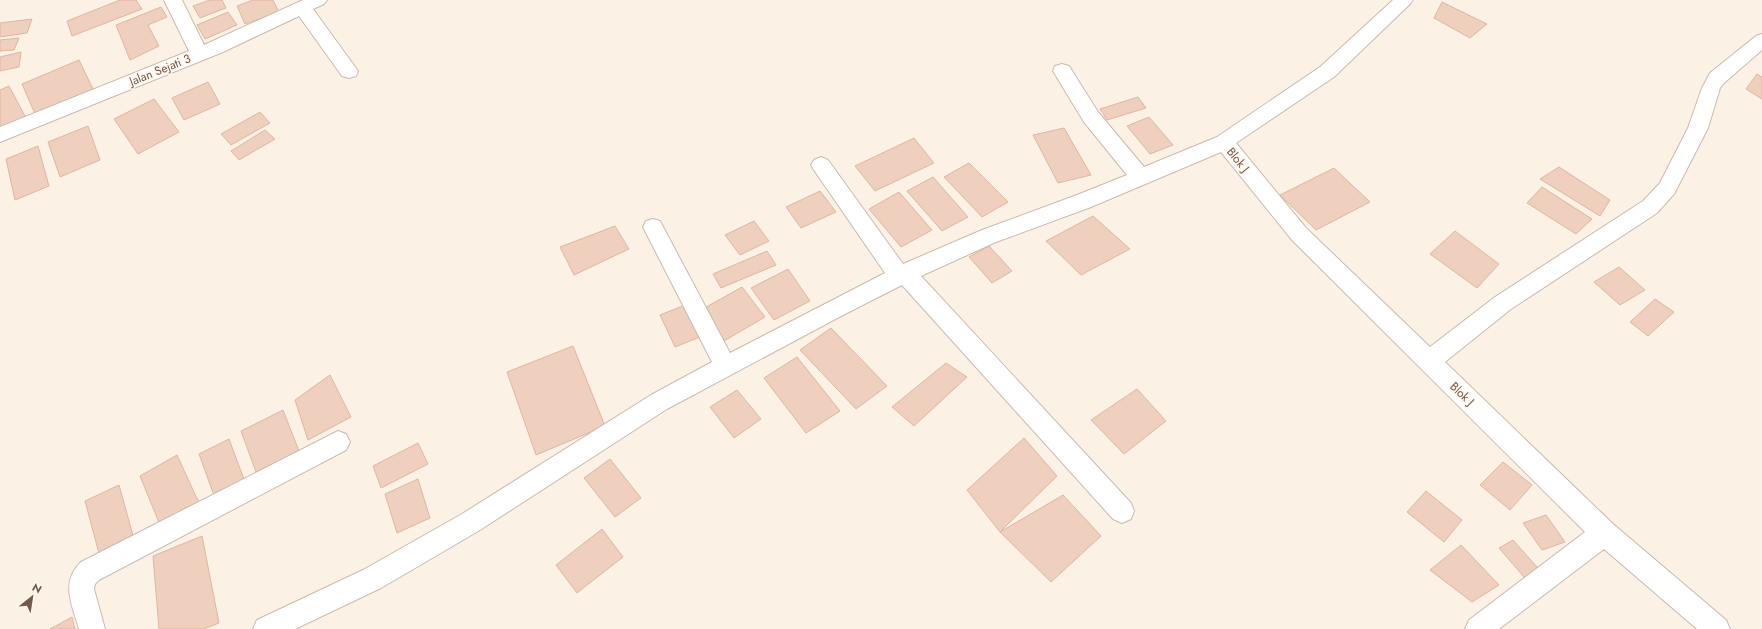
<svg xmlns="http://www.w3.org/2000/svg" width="1762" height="629" font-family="Jost,sans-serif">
  <rect width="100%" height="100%" fill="#fbf2e5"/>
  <!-- building -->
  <path fill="#efcfbe" stroke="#e1b59f" d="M120,0H136L142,9L72,36L67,21Z
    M210,0H222L226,8L200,18L193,6Z
    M253,0H273L279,12L245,24L237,6Z
    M1442,2L1487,24L1470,38L1434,18Z
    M161,7L167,17L148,25L159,46L130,60L116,25Z
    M228,12L237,25L205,39L197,25Z
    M32,19L27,33L0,37V23Z
    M19,38L14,50L0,51V40Z
    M21,52L19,67L0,71V57Z
    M79,60L93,89L35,114L22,84Z
    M1757,74L1762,77V99L1746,89Z
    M208,82L220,104L184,120L172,98Z
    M9,86L26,118L0,130V90Z
    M1138,97L1146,108L1107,120L1100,109Z
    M154,99L179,132L138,154L114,119Z
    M260,112L270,123L231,145L221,134Z
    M1149,117L1173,145L1150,154L1127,126Z
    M88,126L100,160L60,177L48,142Z
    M1064,128L1091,175L1058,183L1033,135Z
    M265,130L275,139L239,160L231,151Z
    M914,138L934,163L875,191L855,166Z
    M38,146L49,186L15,200L6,159Z
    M969,163L1008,202L982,217L944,177Z
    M1559,167L1610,200L1600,216L1540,179Z
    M1334,168L1370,202L1316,230L1280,195Z
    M933,177L968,217L942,231L907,191Z
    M1542,187L1592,219L1576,234L1527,203Z
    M820,191L836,212L801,228L786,207Z
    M899,192L932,230L901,247L869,209Z
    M1093,216L1130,249L1081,275L1046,241Z
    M754,221L769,241L740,255L725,235Z
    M615,226L629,249L574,275L560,247Z
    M1455,231L1499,264L1477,288L1430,254Z
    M989,246L1012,271L992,283L969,257Z
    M767,251L776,265L721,288L713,274Z
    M1619,267L1645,290L1620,305L1594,282Z
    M788,269L810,301L774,320L751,288Z
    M742,287L765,317L724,341L701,310Z
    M1655,299L1674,312L1648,336L1630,322Z
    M690,303L705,335L675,347L660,315Z
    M831,328L887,386L856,409L800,350Z
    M573,346L605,426L536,455L507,372Z
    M797,357L840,411L806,433L764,378Z
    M946,363L967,377L914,426L892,407Z
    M330,375L351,417L308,440L295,400Z
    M1137,389L1166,421L1124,454L1091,420Z
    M737,390L761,419L734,438L710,407Z
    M283,410L299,451L256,472L241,431Z
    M1024,438L1057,476L1000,532L967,490Z
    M229,439L245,482L215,498L199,454Z
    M418,443L428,464L381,488L373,466Z
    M177,455L199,503L160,525L140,476Z
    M610,459L641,498L615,517L584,478Z
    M1503,462L1532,485L1510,510L1480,485Z
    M418,479L430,518L397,533L385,494Z
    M119,485L134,539L100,557L85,501Z
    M1426,491L1462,520L1444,542L1407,512Z
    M1063,495L1101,536L1051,582L1000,532Z
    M1546,515L1565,542L1542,550L1523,523Z
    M602,529L623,557L577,593L556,565Z
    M202,536L219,623L204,629H159L153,556Z
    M1513,540L1545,576L1530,584L1499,548Z
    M1461,545L1499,585L1472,602L1430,570Z
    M72,617L75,629H50Z"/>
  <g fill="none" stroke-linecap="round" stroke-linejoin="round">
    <defs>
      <path id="minor" d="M164,0H182L204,45L303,0H327L324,4L313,9L358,71L356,76L349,78L342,76L299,16L223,52L0,142V127L189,51Z
        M1393,0H1413L1410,4L1334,77L1236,143L1306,228L1430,347L1495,297L1643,201L1660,183L1688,128L1702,88L1710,73L1756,36L1762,34V50L1724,83L1720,88L1708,128L1674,194L1657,213L1511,309L1445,362L1613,524L1726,620L1730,629H1697L1604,549L1499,629H1465L1469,620L1585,532L1292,240L1221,152L1091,207L996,242L921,276L1131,503L1134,511L1131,519L1122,523L1113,519L902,285L843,315L667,409L480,530L381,588L295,629H253L257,620L363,570L462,514L651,395L712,362L643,227L646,221L653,219L660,221L730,353L885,273L814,170L811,165L814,160L821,157L828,160L903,264L982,230L1077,195L1127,175L1084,122L1053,71L1055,66L1062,64L1069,66L1098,112L1144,167L1217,137L1320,67Z
        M338,431L346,434L350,442L346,450L99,580L95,584L94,589L105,629H79C72,605 60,582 81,562Z"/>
    </defs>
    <!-- minor casing -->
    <use href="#minor" stroke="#ccb9ac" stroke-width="2"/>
    <!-- minor -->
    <use href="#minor" fill="#fff" fill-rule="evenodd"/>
  </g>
  <g text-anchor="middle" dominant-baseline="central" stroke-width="3" stroke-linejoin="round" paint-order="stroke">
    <!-- street labels -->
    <g font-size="12" fill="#73584b" stroke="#fef6eb">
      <text transform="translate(160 70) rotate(-22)">Jalan Sejati 3</text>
      <text transform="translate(1238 160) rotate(51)">Blok J</text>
      <text transform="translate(1462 394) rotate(44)">Blok J</text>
    </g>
  </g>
  <!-- north arrow -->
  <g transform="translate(32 597) rotate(30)" stroke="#fef6eb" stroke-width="3" paint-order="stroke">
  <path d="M0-3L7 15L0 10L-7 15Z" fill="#73584b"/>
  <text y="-6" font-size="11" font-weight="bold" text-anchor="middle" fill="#73584b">N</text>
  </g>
</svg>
